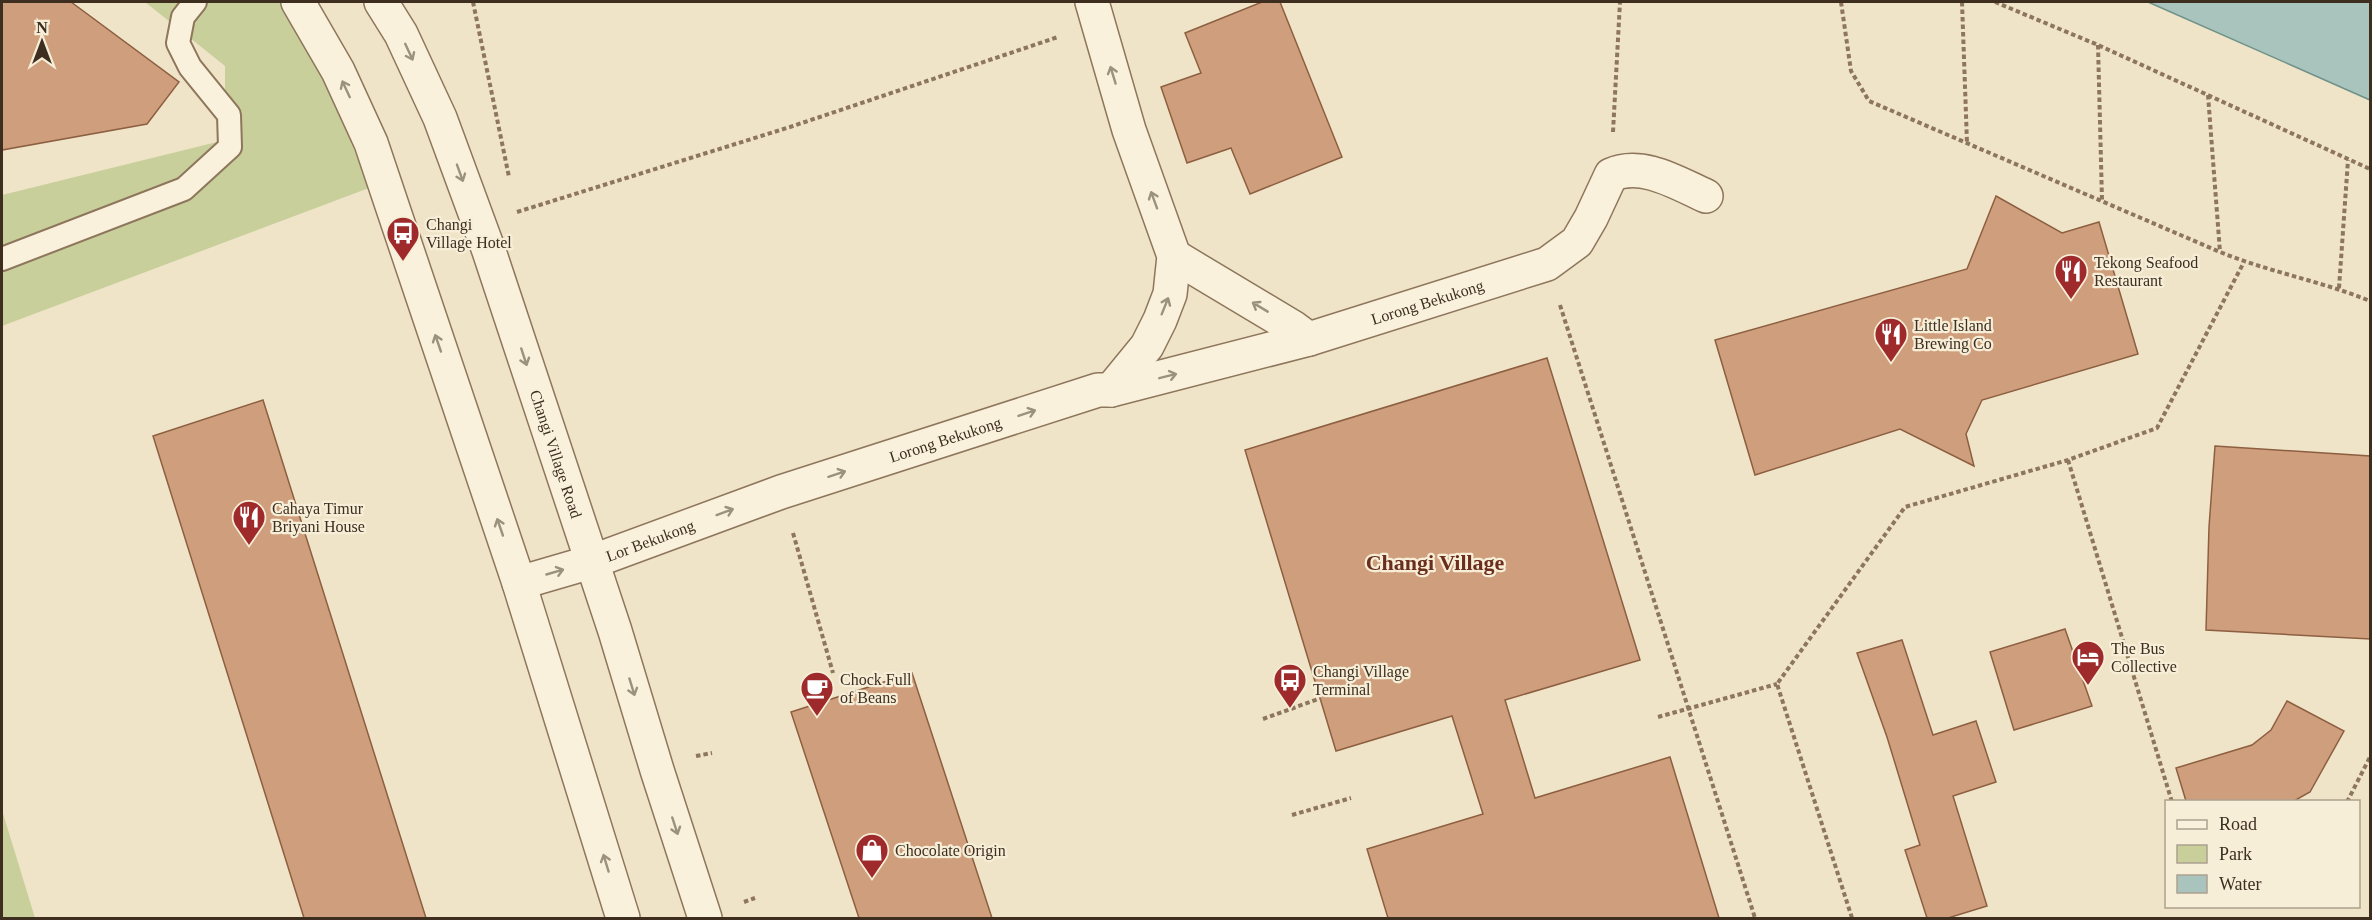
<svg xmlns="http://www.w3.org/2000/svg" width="2372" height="920" font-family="Georgia,serif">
  <rect width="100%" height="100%" fill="#f0e4c8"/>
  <!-- green -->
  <path fill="#c9cf9b" d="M145,2H282L307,29L369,188L2,326V195L225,140V66Z
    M2,810L35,918H2Z"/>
  <!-- water -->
  <path fill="#a9c4bc" stroke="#6f938a" stroke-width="1.5" d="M2148,2H2370V100Z"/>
  <!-- building -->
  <path fill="#cf9f7d" stroke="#8d5f41" stroke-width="1.5" d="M2,2H71L179,82L147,124L2,150Z
    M1262,2H1280L1342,157L1250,194L1231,148L1187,163L1161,87L1201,73L1185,33Z
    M1996,196L2062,233L2099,222L2138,354L1982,400L1966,434L1974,466L1900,429L1755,475L1715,340L1967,269Z
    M1547,358L1640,660L1505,700L1535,798L1670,757L1719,918H1388L1367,849L1483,814L1452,716L1336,751L1245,450Z
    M263,400L426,918H304L153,436Z
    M2215,446L2370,456V639L2206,630L2209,527Z
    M2065,629L2092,706L2014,730L1990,652Z
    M1902,640L1933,735L1976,721L1996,782L1953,796L1987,906L1948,918H1927L1905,850L1920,845L1887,737L1857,653Z
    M912,673L992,918H859L791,712Z
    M2287,701L2344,731L2310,792L2294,801H2186L2176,768L2252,745L2271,730Z"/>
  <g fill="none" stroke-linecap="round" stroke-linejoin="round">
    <defs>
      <path id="service" d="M2,259L184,189L230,147L229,115L190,67L178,43L183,17L195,2"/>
      <g id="minor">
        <path d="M298,2L338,71L371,143L519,583L623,918"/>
        <path id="s1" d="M381,2L401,34L440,118L489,251L615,631L657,770L705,918"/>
        <path d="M1092,2L1129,130L1174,256L1170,294L1160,320L1147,346L1111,390"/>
        <path d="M1174,256L1294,328L1309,339"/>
        <path id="s2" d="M519,583L591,562L781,492L1098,390H1111L1309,339L1547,264L1577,242L1591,218L1611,175C1642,161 1677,183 1706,196"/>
      </g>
    </defs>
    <!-- service casing -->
    <use href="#service" stroke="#8d765c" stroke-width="26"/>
    <!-- minor casing -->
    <use href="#minor" stroke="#8d765c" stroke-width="36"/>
    <!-- path -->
    <path stroke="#8d765c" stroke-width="4" stroke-dasharray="4.5 3" stroke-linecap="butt" d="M473,2L509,177
      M1841,2L1851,71L1869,101L2220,252C2269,272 2321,281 2370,301
      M1962,2L1967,143
      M1995,2L2098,45L2370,169
      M2098,45L2102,200
      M2208,95L2220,252
      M1613,132L1620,2
      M517,212L790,127L1058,37
      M2339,288L2348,160
      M1560,305L1755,918
      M2068,460L2172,802
      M793,533L833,673
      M1658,717L1777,684
      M1263,719L1321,698
      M696,756L712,753
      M2347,802L2370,757
      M1292,815L1351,798
      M744,902L755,898
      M1852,918L1777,684L1905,507L2068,460L2157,428L2244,262"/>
    <!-- service -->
    <use href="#service" stroke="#faf1dc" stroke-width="22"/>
    <!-- minor -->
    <use href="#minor" stroke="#faf1dc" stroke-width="33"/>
  </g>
  <!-- one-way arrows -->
  <defs><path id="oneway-shaft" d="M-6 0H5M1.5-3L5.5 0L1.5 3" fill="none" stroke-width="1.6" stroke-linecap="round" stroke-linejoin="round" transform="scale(1.5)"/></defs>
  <g stroke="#9c907e">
    <use href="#oneway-shaft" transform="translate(409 52) rotate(65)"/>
    <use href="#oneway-shaft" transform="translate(1113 75) rotate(-107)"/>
    <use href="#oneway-shaft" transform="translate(346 89) rotate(-115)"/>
    <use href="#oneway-shaft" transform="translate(460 173) rotate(70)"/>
    <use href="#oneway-shaft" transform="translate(1154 200) rotate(-110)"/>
    <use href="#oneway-shaft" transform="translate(1165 306) rotate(-68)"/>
    <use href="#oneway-shaft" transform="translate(1260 307) rotate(-149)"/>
    <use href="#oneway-shaft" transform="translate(438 343) rotate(-109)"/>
    <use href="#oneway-shaft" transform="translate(524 357) rotate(72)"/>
    <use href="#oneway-shaft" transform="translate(1168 376) rotate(-14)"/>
    <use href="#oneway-shaft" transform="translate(1027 413) rotate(-18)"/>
    <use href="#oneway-shaft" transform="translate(837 474) rotate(-18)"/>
    <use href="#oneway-shaft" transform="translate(725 512) rotate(-20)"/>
    <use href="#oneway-shaft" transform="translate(500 527) rotate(-109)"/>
    <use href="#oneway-shaft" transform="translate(555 572) rotate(-16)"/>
    <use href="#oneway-shaft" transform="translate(632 687) rotate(73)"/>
    <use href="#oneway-shaft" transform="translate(675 826) rotate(72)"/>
    <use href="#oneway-shaft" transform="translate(606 863) rotate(-107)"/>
  </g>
  <!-- icons -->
  <defs>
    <symbol id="bus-pin" viewBox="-11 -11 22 30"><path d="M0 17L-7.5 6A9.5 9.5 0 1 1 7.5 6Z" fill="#9e2a2b" stroke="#f7eed8"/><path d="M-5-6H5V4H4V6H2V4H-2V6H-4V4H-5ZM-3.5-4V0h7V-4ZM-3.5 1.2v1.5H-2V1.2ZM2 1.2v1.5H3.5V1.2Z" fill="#fff"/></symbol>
    <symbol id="restaurant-pin" viewBox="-11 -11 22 30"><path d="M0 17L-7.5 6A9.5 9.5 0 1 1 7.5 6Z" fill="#9e2a2b" stroke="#f7eed8"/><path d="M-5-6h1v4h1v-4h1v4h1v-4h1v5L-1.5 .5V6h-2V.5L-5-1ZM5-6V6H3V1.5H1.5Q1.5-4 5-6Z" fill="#fff"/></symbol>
    <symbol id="hotel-pin" viewBox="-11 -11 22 30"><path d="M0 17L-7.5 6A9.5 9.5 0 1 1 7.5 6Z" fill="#9e2a2b" stroke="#f7eed8"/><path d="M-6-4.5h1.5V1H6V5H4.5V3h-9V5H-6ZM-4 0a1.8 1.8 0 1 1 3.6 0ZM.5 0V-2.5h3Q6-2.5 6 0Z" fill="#fff"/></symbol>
    <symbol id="cafe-pin" viewBox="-11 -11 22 30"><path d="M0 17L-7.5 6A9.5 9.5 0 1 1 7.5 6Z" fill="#9e2a2b" stroke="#f7eed8"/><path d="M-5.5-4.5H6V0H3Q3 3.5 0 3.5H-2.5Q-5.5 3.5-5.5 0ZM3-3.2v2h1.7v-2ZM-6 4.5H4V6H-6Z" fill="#fff"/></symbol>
    <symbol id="shop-pin" viewBox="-11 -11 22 30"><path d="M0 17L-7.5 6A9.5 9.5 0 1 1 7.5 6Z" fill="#9e2a2b" stroke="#f7eed8"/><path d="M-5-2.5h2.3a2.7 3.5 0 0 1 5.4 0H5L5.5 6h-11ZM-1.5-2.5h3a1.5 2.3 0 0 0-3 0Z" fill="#fff"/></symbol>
  </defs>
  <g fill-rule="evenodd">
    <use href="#bus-pin" x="384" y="214" width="38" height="52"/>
    <use href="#restaurant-pin" x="2052" y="252" width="38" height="52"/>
    <use href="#restaurant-pin" x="1872" y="315" width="38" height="52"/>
    <use href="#restaurant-pin" x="230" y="498" width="38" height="52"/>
    <use href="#hotel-pin" x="2069" y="638" width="38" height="52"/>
    <use href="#bus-pin" x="1271" y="661" width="38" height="52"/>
    <use href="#cafe-pin" x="798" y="669" width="38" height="52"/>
    <use href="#shop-pin" x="853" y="831" width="38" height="52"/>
  </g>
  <g text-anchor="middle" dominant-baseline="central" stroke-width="4.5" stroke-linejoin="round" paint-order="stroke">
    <!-- poi labels -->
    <g font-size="16" fill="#3d2e20" stroke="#f7eed8" text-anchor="start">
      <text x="426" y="224">Changi<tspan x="426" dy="18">Village Hotel</tspan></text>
      <text x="2094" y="262">Tekong Seafood<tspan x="2094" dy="18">Restaurant</tspan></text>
      <text x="1914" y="325">Little Island<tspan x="1914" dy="18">Brewing Co</tspan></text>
      <text x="272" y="508">Cahaya Timur<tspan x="272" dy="18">Briyani House</tspan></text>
      <text x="2111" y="648">The Bus<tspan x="2111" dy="18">Collective</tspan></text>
      <text x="1313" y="671">Changi Village<tspan x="1313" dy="18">Terminal</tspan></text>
      <text x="840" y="679">Chock Full<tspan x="840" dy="18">of Beans</tspan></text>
      <text x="895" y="850">Chocolate Origin</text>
    </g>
    <!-- street labels -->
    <g font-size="16" fill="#3d2e20" stroke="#f7eed8">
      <text stroke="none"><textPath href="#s2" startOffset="952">Lorong Bekukong</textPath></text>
      <text stroke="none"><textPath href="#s2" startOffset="450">Lorong Bekukong</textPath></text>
      <text stroke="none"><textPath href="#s1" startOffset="486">Changi Village Road</textPath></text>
      <text stroke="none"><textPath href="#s2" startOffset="138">Lor Bekukong</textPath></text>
    </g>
    <!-- district labels -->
    <g font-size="22" font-weight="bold" fill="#6b2e1e" stroke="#f7eed8">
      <text x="1435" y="562">Changi Village</text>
    </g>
  </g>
  <!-- border -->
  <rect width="2372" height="920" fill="none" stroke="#3d2e20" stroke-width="6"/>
  <!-- legend -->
  <rect x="2165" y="800" width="195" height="108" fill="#f7eed8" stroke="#ada18e" stroke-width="1.5"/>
  <rect x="2177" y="820" width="30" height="9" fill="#faf1dc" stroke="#ada18e" stroke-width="1.5"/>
  <text x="2219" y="830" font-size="18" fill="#3d2e20">Road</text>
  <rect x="2177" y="845" width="30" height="18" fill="#c9cf9b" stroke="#ada18e" stroke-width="1.5"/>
  <text x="2219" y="860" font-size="18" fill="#3d2e20">Park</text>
  <rect x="2177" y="875" width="30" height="18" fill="#a9c4bc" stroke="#ada18e" stroke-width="1.5"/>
  <text x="2219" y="890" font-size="18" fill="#3d2e20">Water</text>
  <!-- north arrow -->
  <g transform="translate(42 42)" stroke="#f7eed8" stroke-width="4.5" paint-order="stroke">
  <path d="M0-4.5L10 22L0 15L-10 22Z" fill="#3d2e20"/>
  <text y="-9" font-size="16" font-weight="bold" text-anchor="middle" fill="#3d2e20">N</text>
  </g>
</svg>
